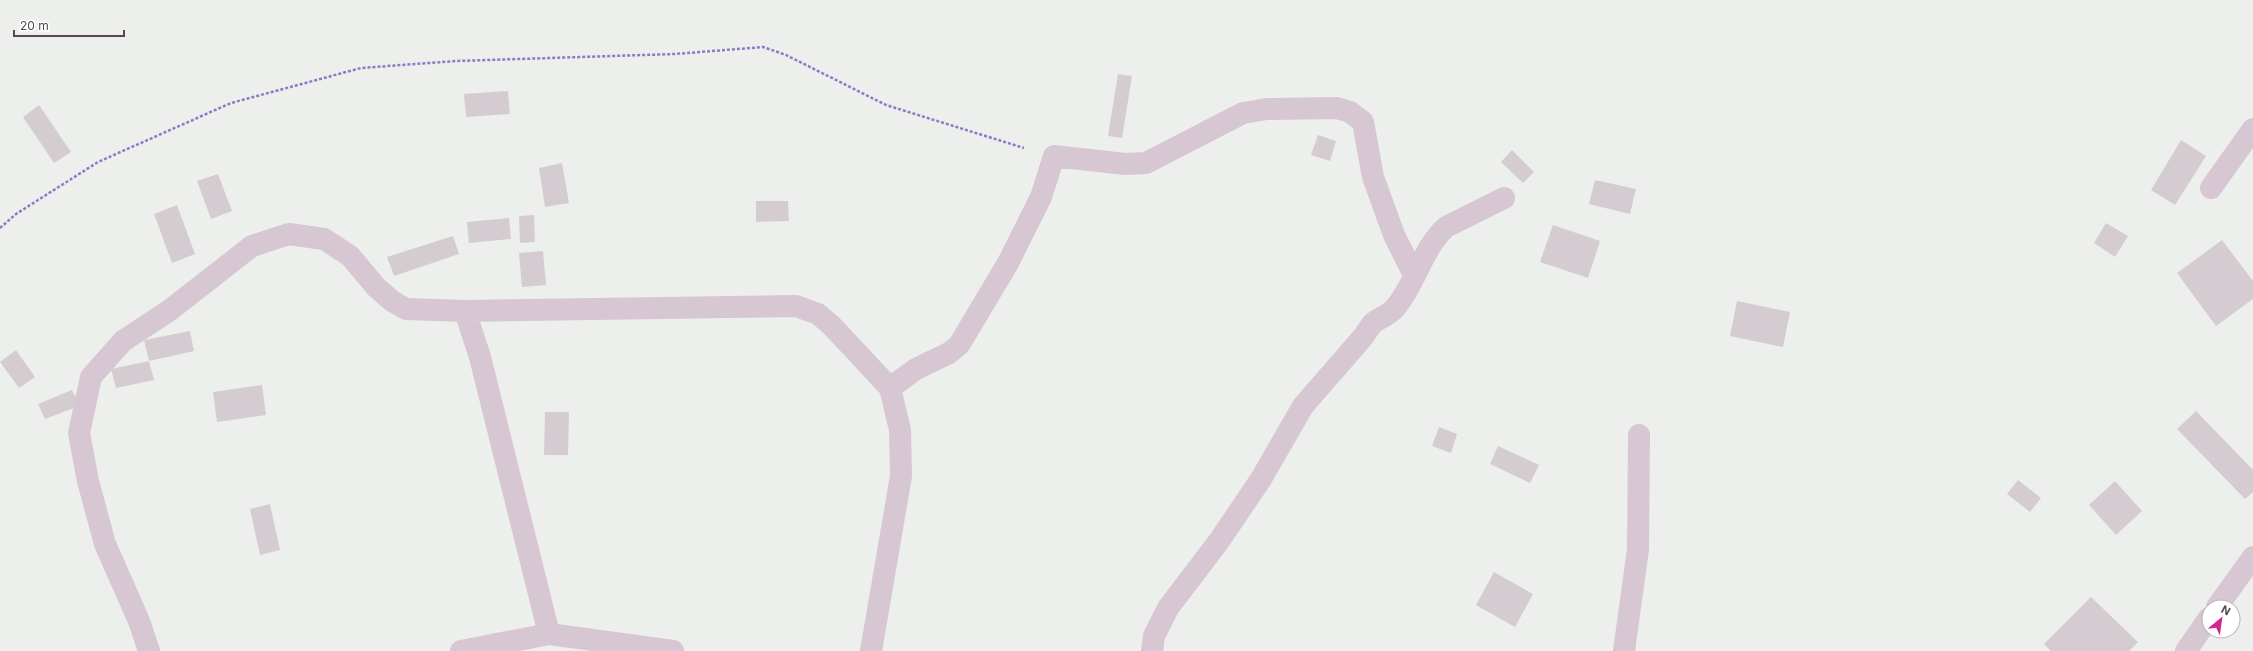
<svg xmlns="http://www.w3.org/2000/svg" width="2253" height="651" font-family="Inter,sans-serif">
  <rect width="100%" height="100%" fill="#edefed"/>
  <!-- building -->
  <path fill="#d4ccd1" d="M1118,74L1132,76L1122,138L1108,136Z
    M508,91L510,114L466,117L464,94Z
    M39,105L71,152L54,163L23,117Z
    M1318,135L1336,141L1330,161L1311,155Z
    M2181,140L2206,156L2175,205L2151,190Z
    M1512,150L1534,172L1523,183L1501,162Z
    M562,163L569,203L545,207L539,168Z
    M218,174L232,211L211,219L197,181Z
    M1595,180L1636,189L1630,214L1589,204Z
    M756,201H788L789,221L756,222Z
    M177,205L195,254L172,263L154,214Z
    M534,215L535,242L520,243L519,216Z
    M509,218L511,239L469,243L467,222Z
    M2106,223L2128,236L2115,257L2094,243Z
    M1553,225L1600,241L1588,278L1540,262Z
    M453,236L459,254L394,276L387,257Z
    M2222,240L2253,281V299L2216,326L2177,273Z
    M543,251L546,285L522,287L519,253Z
    M1737,301L1790,312L1783,347L1730,336Z
    M190,331L194,351L149,361L144,340Z
    M16,350L35,377L19,388L0,362Z
    M149,361L154,380L116,388L111,369Z
    M262,385L266,415L217,422L213,392Z
    M72,390L79,406L45,419L38,404Z
    M2196,411L2253,470V492L2245,499L2177,429Z
    M545,412H569L568,455H544Z
    M1439,427L1457,434L1451,453L1432,446Z
    M1498,446L1539,465L1530,483L1490,464Z
    M2018,480L2041,498L2030,512L2007,494Z
    M2115,481L2142,511L2116,535L2089,505Z
    M270,504L280,550L260,555L250,509Z
    M1494,572L1533,594L1515,627L1476,605Z
    M2091,597L2138,642L2129,651H2051L2044,644Z"/>
  <g fill="none" stroke-linecap="round" stroke-linejoin="round">
    <!-- path -->
    <path stroke="#9178c6" stroke-width="2.5" stroke-dasharray="3 2" stroke-linecap="butt" d="M0,228L16,214L98,162L231,103L361,68L456,61L675,54L763,47L786,55L886,105L1024,148"/>
    <!-- minor -->
    <path stroke="#d6c7d2" stroke-width="22" d="M2211,188L2253,129
      M465,311L796,306L818,314L832,326L890,388L900,430L901,476L871,651
      M890,388L916,369L949,353L959,345L1008,263L1041,197L1054,156L1125,164L1146,163L1243,113L1267,109L1337,108L1350,112L1363,122L1373,177L1394,235L1414,275
      M2217,607L2253,557
      M149,651L139,621L105,544L88,481L79,433L91,377L123,341L170,310L252,246L289,234L324,239L350,256L376,287L392,301L406,309L465,311L480,357L549,634
      M1152,651L1154,636L1168,608L1219,541L1261,479L1303,406L1363,337C1366,333 1369,328 1372,324C1379,318 1389,315 1395,308C1416,283 1422,249 1446,227L1504,198
      M1624,651L1638,549L1639,435
      M2186,651L2209,618"/>
    <!-- tertiary -->
    <path stroke="#d6c7d2" stroke-width="22" d="M461,651L549,634L673,651"/>
  </g>
  <!-- north arrow -->
  <g transform="translate(2221 619) rotate(29)"><circle r="19" fill="#ffffff" stroke="#bdb5ba"/>
  <path d="M0-3L7 15L0 10L-7 15Z" fill="#d1258f"/>
  <text y="-6" font-size="11" font-weight="bold" text-anchor="middle" fill="#594653">N</text>
  </g>
  <!-- scale -->
  <path d="M14 30v6h110v-6" fill="none" stroke="#594653" stroke-width="2"/>
  <text x="20" y="30" font-size="12" fill="#594653" stroke="#ffffff" stroke-width="3" paint-order="stroke">20 m</text>
</svg>
